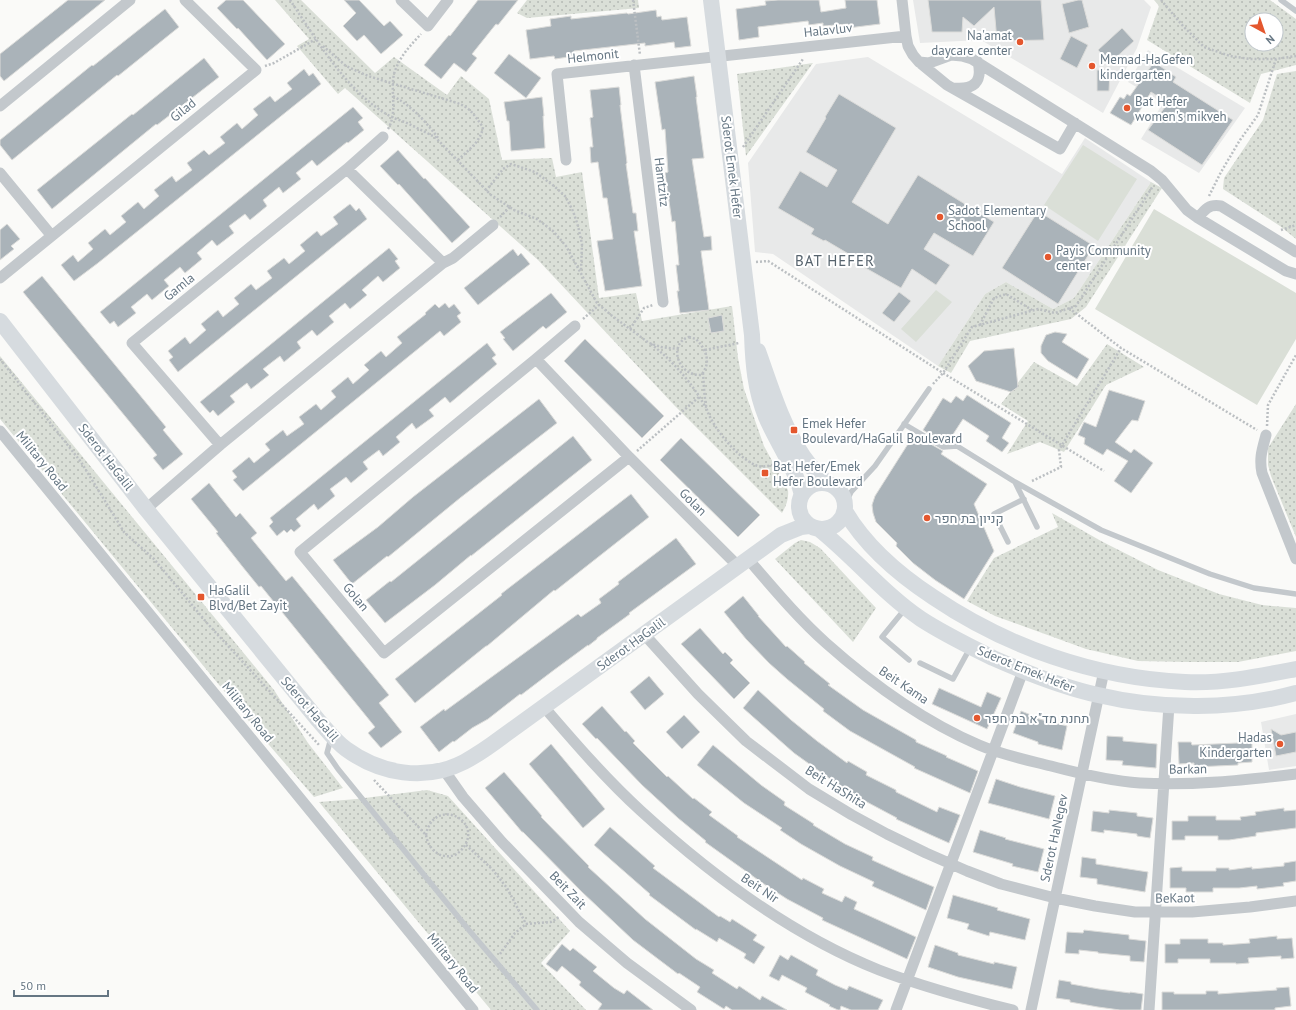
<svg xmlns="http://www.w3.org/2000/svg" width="1296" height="1010" font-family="'PT Sans',Heebo,sans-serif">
  <defs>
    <pattern id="grass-dots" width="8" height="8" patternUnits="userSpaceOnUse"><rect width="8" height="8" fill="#dadfd7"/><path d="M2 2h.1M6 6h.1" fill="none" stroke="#b4b9b4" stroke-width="1.8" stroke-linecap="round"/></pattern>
  </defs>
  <rect width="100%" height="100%" fill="#fafaf8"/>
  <!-- built -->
  <path fill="#e8e9e9" d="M913,0H1144L1151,7L1137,48L1103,113L1057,85L981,40L920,43Z
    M1148,50L1245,108L1199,173L1141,139L1163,103L1128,82Z
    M868,57L1062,174L1085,138L1151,182L1074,298L1053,309L1006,282L985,294L938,366L773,254L755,252L748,163L816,64Z
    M1296,714V766L1269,770L1261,722Z"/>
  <!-- grass -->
  <path fill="url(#grass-dots)" fill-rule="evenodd" d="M275,0H301L375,73L394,57L447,95L461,76L489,99L502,160L552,158L556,177L582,172L599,298L636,293L642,321L732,306L738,358L744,389L764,446L788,490C789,499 786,506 782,513L674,405L538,260L345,88L338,94L297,46L309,39Z
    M527,0H638L639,8L527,18L517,13Z
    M1154,0H1270L1296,19V65L1261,74L1250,103L1147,40L1159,6ZM1252,20H1276V44H1252Z
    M813,63L746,156L737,74Z
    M1296,71V239L1280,226L1223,189L1224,178L1263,120L1277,74Z
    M1151,182L1162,188L1086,307L1071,319L970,341L951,373L938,366L985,294L1006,282L1053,309L1074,298Z
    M1107,344L1144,367L1106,385L1064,452L1040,442L1007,454L1028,421L1001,404L1034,362L1077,386Z
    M0,356L274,690L308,743L343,788L314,797L257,731L0,419Z
    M1296,404V537L1271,476L1268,465V448Z
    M1052,513L1101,541L1158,570L1219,594L1262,605L1296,608V651L1238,662H1187L1138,661L1086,649L995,616L967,601L994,558L1058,527Z
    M801,540L810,542L820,548L876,608L853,642L775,559L795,543Z
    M427,790L448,796L570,931L541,963L586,1010H491L319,802L357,799Z"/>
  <!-- garden -->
  <path fill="#dadfd7" d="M1083,145L1137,179L1098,241L1044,205Z
    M1154,209L1296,293V339L1257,405L1095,309Z
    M936,290L952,302L916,342L901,329Z"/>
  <!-- building -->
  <path fill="#aab3b9" stroke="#dcdcda" d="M68,0H105L4,81L0,76V54Z
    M226,0H243L285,44L267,60L238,28L237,29L217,8Z
    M344,0H359L384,26L390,21L403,35L381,54L364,35L357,41L343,26L356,13Z
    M478,0H518L498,25L496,24L472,54L477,58L466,72L454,63L441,79L424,65L449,35L450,36Z
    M778,0H819L821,12L846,8L845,0H877L880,24L848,28V24L823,26V23L809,25L808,21L758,27L759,37L739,40L736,9L766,5L765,1Z
    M928,0H1041L1044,40L997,41L994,7L974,26L963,17L962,32H932Z
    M1078,0H1082L1089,27L1069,33L1062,4Z
    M165,9L179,27L118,76L117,75L12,160L0,145V140L92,65L93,66Z
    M656,10L657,17L661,16L662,20L687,17L691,46L675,48L674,42L645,46V43L574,51L575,56L555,59L554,56L530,59L526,30L551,26L550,19L571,16V19L627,13L628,14Z
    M1122,28L1134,41L1110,63L1098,50Z
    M1071,36L1088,45L1077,68L1060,59Z
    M509,54L541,78L526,98L494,73Z
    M204,58L219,77L157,125L156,124L52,209L37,190L132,114L133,115Z
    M1154,62L1176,77L1173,82L1233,120L1202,165L1148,130L1168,103L1151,92L1131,125L1110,113L1120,97L1124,99L1127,94L1130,96Z
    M304,69L309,76L313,73L321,84L98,263L74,281L61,265L73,255L78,262L93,249L88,243L105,229L110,235L126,222L121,216L138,202L144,209L159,196L154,190L172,176L176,182L192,170L187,163L204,150L209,155L225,143L220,137L237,123L242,129L258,115L253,109L270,96L275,102L292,89L287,83Z
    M1097,70H1110L1109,91H1097Z
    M694,76L697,97H696L704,158L692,159L704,237L711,236L712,250L701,251L709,310L680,313L677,291H679L676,265H679L675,221L672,222L665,173L668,172L665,129L662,130L655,82Z
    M619,87L621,105H620L627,163L626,164L633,213H636L638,231H634L642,286L605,291L597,241L613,239L607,198H603L598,162L591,163L590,147H593L590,118L593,117L590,90Z
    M839,94L896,128L852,202L888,224L918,175L994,222L973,256L934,233L924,249L950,265L936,285L912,269L901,288L855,262L857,259L825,240L824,241L811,234L814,229L778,208L800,171L827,187L837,170L806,152L826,118L825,117Z
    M542,97L544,116H543L545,148L511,151L509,121H507L504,102Z
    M353,107L363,118L358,122L364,130L348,143L347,142L317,166L312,160L296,173L301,179L283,193L279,187L263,200L267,206L250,220L245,214L229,226L234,233L217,246L212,240L197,253L202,259L185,273L180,267L164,280L169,286L152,300L147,294L131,307L136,313L118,327L114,321L110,324L100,312Z
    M398,150L424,179L425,178L470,227L452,243L399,184L398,185L380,166Z
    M350,204L356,211L359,208L367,219L178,372L169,360L173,357L168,351L185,337L190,344L206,330L201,324L218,310L223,317L239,304L234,298L251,284L256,290L272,278L267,271L284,258L289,264L305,251L300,245L317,231L321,236L338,224L333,217Z
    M1038,211L1094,246L1058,304L1002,268Z
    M7,224L20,239L11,246L14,249L0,260V230Z
    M389,248L398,259L395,261L400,268L383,282L378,276L362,290L367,295L350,309L345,303L329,316L334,322L317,336L312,330L297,342L301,348L284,362L280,356L263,369L269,375L251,389L247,383L230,396L235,402L218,416L213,410L210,413L200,402Z
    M513,249L518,256L521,253L530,264L478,305L464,288Z
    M42,276L166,427L163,430L183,454L163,470L153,458L157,455L23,292Z
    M899,292L911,301L894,322L882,313Z
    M551,293L567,312L546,329L543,326L513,351L503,339L505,338L500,332Z
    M445,303L449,308L454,304L461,313L457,316L461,322L444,336L440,331L243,491L233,480L237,477L232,471L249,457L254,463L270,450L265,444L283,430L287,436L304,424L299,417L316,404L321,410L336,397L331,391L348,377L353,384L369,370L364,365L381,351L386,357L402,343L397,337L426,314L425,313L435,304L439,308Z
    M722,315L724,331L711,333L708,318Z
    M1055,332L1067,334L1062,342L1089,359L1077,379L1048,361L1041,353V346L1046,335Z
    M585,339L664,416L642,438L564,361Z
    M487,343L496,355L492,358L497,364L450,403L445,397L429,410L434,416L416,429L412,423L396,437L400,442L383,456L379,450L363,462L368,469L351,483L346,477L330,489L335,496L318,510L314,504L296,519L301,526L294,532L291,529L287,533L284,530L277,536L269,526L273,522L270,518Z
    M1014,348L1018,387L1011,392L976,381L968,366L984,351Z
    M1109,390L1145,401L1138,421L1132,420L1115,442L1131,453L1134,449L1153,463L1131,493L1114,481L1128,461L1107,449L1103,455L1084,444L1085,438L1078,435L1084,422L1096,427Z
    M967,395L1011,423L1002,438L1009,443L1002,452L986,441L989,436L963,419L948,442L944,443L923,430L943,398L951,403L956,396L963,401Z
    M539,399L557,423L460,498L388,557L387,556L352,584L333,560L378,527L413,497Z
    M573,436L592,460L471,556V555L435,585L385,623L366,600L390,581L391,582Z
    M913,436L917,439L918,437L943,451L941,454L987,484L974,504L994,551L964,599L935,580L913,563L896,546L897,543L876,522L873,513L872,505L875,496Z
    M681,438L760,515L738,537L660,460Z
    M209,483L236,517L240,513L257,533L251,538L286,581L292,576L389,695L379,703L402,732L381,748L368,733L375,727L261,586L259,587L242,566L216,533L218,532L191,499Z
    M631,494L649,517L555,591L554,590L487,646H486L415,703L395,679L502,595L501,594L510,587Z
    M676,538L696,564L629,613L630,614L597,638V639L588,646V645L554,670L521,695L520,694L488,719L472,728L454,742L453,741L439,752L420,727L444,709L445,711L578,614L581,617L601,603L599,599L619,584L618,582Z
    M743,596L759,616H758L786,647L787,646L805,662L804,663L830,684L828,685L863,710L916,740V742L947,756L946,757L978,771L970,793L914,768L915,767L850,731L823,711L824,709L787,679L769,663L746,639L724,612Z
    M700,628L723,654L725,652L733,660L730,663L750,683L734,699L681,644Z
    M649,676L664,694L645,710L630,692Z
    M939,688L981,707L987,692L1001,698L987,729L932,704Z
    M758,690L791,720L817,741L847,763L848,761L867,772L866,775L896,790V792L937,812L939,807L960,815L949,843L931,835L896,819L897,818L865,801L833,781L794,753L743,708Z
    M602,706L625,732L626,731L635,741L633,743L667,777L668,776L693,799L694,798L712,812L709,815L738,836L737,837L802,880L803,878L824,889L822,893L842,902L845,896L857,902L854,909L916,937L907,959L822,920L823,918L787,899L761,882L705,842L706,841L678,818L642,785L597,738L596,739L582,724Z
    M1021,711L1036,717L1035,718L1067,726L1062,750L1038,744V742L1013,733Z
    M684,715L700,732L682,749L666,732Z
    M1271,729L1281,735L1296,732V752L1276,756Z
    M1107,736L1123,737V741L1157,744L1156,768L1122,765L1123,761L1106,760Z
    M1238,741H1252V762L1238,763V765L1194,767V763L1179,764L1178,742H1191L1192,745L1238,743Z
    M551,744L605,809L583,828L529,764Z
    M713,745L761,785L785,802L784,805L814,824L813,825L845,844L873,857L872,860L903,874L934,887L926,910L872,886L874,882L840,866L801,844L780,830L782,828L744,803L697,765Z
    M504,772L542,816L541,817L589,866L588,867L645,919L696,959L714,970L712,973L737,989L739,986L760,1000L762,996L787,1010H732L726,1006L724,1009L697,992L700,987L679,973L678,974L633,940L582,892L523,832H522L485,788Z
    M996,779L1020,787L1055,796L1049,819L988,803Z
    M1284,808V811L1296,810V828L1256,833V836L1229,840H1218V836H1185V840H1172V821H1188V816H1216V820H1241L1240,817L1256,815L1255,812Z
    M1109,810L1137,813V816L1153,818L1150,838L1137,836V834L1104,830V833L1091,831L1093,811L1109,813Z
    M610,827L655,866L653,868L719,917L720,916L730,922L732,919L757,935L753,940L765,947L754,964L744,958L746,954L719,938L717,942L696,929V930L649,895L650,894L594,845Z
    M980,830L1006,838L1005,839L1044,849L1038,872L1012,866L1013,864L973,852Z
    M1082,857L1096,859V864L1148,872L1145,892L1097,884V879L1080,877Z
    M1296,861V881L1283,883L1284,886L1257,889V886L1239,888H1213V892H1186V888H1170V868L1182,867V871H1216V868H1229V870L1252,867V869L1284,866V863Z
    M953,895L998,908L997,910L1030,919L1025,940L990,932L989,936L967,929L969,924L947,918Z
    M1084,930L1129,935V939L1146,941L1144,962L1130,961V956L1098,953V952L1079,950V954L1065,953L1067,932L1083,933Z
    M1277,936V939L1292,938L1294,958L1281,959V956L1248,958L1249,963L1236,964V963H1210V959H1178V963H1165V944H1180V939H1208V943H1223V945L1250,943L1249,939Z
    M562,944L570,951L573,948L597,967L593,971L614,988L624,994L627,990L653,1010H598L602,1004L579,985L581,982L562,966L557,972L546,964Z
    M935,945L958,953V955L994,964V962L1017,967L1012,989L958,977L928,967Z
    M780,955L788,960L791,955L818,970L816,975L835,985L847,990L849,986L883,1000L878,1010H851L841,1006L840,1010H838L829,1006L830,1005L805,992L807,988L782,975L779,981L769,976Z
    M1059,980L1071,982V984L1099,989L1130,993V992L1143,994L1141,1010H1120L1098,1007L1070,1002V1000L1056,998Z
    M1289,987L1291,1006L1275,1008V1010H1162V992H1174V994H1206V991H1218V994L1277,990L1276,988Z"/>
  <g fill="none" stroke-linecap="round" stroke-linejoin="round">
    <!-- path -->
    <path stroke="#bbbfc2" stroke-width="2.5" stroke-dasharray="2 2" stroke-linecap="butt" d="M290,0C317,40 345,90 388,115C393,118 399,120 405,122C415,127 425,132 435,137L491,195L514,210L537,219L553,231L566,246L597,303L611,315L649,343L661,347L678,349
      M633,0L640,55
      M1161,0L1183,26L1204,47L1230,56L1250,59H1276L1296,56
      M323,46L346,66L368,76L454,102C471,107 473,114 483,127C481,142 467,151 458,160
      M265,66L274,63L316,39
      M393,96C413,107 425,121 439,139
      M388,129C398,112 390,92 394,74C399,57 410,46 421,34
      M743,147L803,59
      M486,191L503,169L511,164L535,172L554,186L565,196L573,211L578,226L582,244L581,271
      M1209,196L1221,172L1240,140L1258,115L1276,59
      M500,217L510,207
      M1281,230L1296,225
      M756,262L768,261L943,373L1104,471
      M1069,308L1121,348L1257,430
      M583,319L599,305
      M980,325L994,298L1006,294L1032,310
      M630,329L644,308L653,305
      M689,337L696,339C706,349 712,363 701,375C677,376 668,343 689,337Z
      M651,344C674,362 692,383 706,408
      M705,350L739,343
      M0,359L81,462L124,532L154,559L207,623L320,746
      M703,373C704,385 704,398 707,410C714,429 736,456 755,465C761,468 769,466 776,464
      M933,384L943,373L972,327L1038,309L1055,313L1076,306L1153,186
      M1267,426L1268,405L1296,355
      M637,451L699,397
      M1032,481L1061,467L1059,450L1121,348
      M374,780L426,835C428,849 440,860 455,855C460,852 465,847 467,841C476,815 432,800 426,835
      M466,845L492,869L507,888L526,924
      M500,954L515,933L526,924L551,922L559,917"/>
    <!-- lane -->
    <path stroke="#c3c8cc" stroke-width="5.5" d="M1281,0L1296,11
      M904,424L943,447L957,446L1015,482L1037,527
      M1015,482L1101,530L1210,574L1254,588L1296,594
      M830,485C842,485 850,483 860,479
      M845,504L851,492L875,466L929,389
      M1008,542L994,514L1024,499
      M905,609L882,637L909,660
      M920,663L953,679L970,648
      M331,738L327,753L338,769L468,929L537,1010"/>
    <!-- street -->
    <path stroke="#c3c8cc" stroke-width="11" d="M401,0L428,26L448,0
      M906,36L908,46L913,55L919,62L947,85L1060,149L1075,123
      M919,62L929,63L951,55L962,56L972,59L1151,171L1162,180L1187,210L1198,218L1286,271L1296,274
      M634,65L663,302
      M953,88C973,90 983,83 978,62
      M0,106L130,0
      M566,160L557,74L906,36L902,0
      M347,169L383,137
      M0,173L51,235
      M1198,218C1205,209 1209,204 1221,206L1296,252
      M443,263L453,258L493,225
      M0,278L256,70L185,0
      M536,359L575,326
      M0,431L473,1010
      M1266,435C1262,450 1259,458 1262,473L1296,559
      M629,457L384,653L300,552L536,359L629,457L738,566
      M146,509L220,445L443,263L347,169L132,343L220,445
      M748,559C773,588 798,618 826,643C872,684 923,721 979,745C1002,755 1027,760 1051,766C1081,774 1110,781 1140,783C1193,786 1244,780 1296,774
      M644,634L698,694L746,741L809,789L852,815L887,834L926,853L967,871L1001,884L1055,898L1095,906L1135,912H1192L1250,907L1296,901
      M544,707C575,743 606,779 641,811C711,875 791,935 879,970C923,987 968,999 1013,1010
      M444,770L463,797L502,842L579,922L627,963L691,1010
      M896,1010L1023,671
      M1031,1010L1104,671
      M1149,1010L1169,705"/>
    <!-- secondary -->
    <path stroke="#d6dbdf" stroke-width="16" d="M711,0L752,335C753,363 755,390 766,417C777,443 795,467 802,495
      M0,321L146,509L318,720C327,730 335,741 346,749C380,774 425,782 464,762C477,755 490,746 502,737L781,535L801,527L809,526
      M758,351C771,387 782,425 803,456C810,466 818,475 827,483
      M799 506a23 23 0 1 1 46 0a23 23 0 1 1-46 0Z
      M845,511C866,547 898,574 933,597C1007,647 1095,678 1185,682C1222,684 1260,676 1296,669
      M819,529C855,558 884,594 921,619C944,634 969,646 993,658C1027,673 1062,687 1098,695C1161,710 1234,710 1296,693"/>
  </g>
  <!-- markers -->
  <g fill="#e4572e" stroke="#fff" stroke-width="1.5">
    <circle cx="1020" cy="42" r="4"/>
    <circle cx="1092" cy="66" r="4"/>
    <circle cx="1127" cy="108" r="4"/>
    <circle cx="940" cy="217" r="4"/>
    <circle cx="1048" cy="257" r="4"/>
    <rect x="790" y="426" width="8" height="8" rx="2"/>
    <rect x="761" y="469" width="8" height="8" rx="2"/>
    <circle cx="927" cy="518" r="4"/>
    <rect x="197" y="593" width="8" height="8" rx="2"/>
    <circle cx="977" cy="718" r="4"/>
    <circle cx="1280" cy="744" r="4"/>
  </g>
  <g text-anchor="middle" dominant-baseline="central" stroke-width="4" stroke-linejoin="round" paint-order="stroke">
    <!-- street labels -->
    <g font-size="13" fill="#657683" stroke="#fff">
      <text transform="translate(828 30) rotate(-6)">Halavluv</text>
      <text transform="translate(593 56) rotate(-6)">Helmonit</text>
      <text transform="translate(183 110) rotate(-39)">Gilad</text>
      <text transform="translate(732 167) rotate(83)">Sderot Emek Hefer</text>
      <text transform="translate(662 182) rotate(83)">Hamtzitz</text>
      <text transform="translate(179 287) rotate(-39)">Gamla</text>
      <text transform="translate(106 457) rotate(52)">Sderot HaGalil</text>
      <text transform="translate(42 461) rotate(51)">Military Road</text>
      <text transform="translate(693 502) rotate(45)">Golan</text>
      <text transform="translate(356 597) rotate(50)">Golan</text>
      <text transform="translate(631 644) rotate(-36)">Sderot HaGalil</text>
      <text transform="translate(1026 669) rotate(22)">Sderot Emek Hefer</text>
      <text transform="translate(904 685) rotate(34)">Beit Kama</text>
      <text transform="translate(310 709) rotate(49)">Sderot HaGalil</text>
      <text transform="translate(248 712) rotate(51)">Military Road</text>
      <text transform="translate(1188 769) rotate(-1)">Barkan</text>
      <text transform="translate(836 787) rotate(32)">Beit HaShita</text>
      <text transform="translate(1054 838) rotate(-78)">Sderot HaNegev</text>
      <text transform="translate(760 888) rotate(34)">Beit Nir</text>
      <text transform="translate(568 890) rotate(46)">Beit Zait</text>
      <text transform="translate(1175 898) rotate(-1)">BeKaot</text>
      <text transform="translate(453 963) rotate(51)">Military Road</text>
    </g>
    <!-- poi labels -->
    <g font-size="13" fill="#657683" stroke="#fff" text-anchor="start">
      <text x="1012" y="35" text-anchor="end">Na'amat<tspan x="1012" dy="15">daycare center</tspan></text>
      <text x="1100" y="59">Memad-HaGefen<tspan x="1100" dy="15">kindergarten</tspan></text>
      <text x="1135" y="101">Bat Hefer<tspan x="1135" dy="15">women's mikveh</tspan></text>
      <text x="948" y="210">Sadot Elementary<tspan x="948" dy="15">School</tspan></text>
      <text x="1056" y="250">Payis Community<tspan x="1056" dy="15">center</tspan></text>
      <text x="802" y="423">Emek Hefer<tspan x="802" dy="15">Boulevard/HaGalil Boulevard</tspan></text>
      <text x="773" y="466">Bat Hefer/Emek<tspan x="773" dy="15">Hefer Boulevard</tspan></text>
      <text x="935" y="518">קניון בת חפר</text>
      <text x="209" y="590">HaGalil<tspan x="209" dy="15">Blvd/Bet Zayit</tspan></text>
      <text x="985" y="718">תחנת מד"א בת חפר</text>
      <text x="1272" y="737" text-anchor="end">Hadas<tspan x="1272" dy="15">Kindergarten</tspan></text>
    </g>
    <!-- quarter labels -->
    <g font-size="15" letter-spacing="1" fill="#57646e" stroke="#fff">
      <text x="835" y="260">BAT HEFER</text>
    </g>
  </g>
  <!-- north arrow -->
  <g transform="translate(1264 32) rotate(140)"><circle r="19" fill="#ffffff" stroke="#c1c8cd"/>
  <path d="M0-3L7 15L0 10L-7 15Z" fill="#e4572e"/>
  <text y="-6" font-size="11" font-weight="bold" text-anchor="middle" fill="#657683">N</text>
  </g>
  <!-- scale -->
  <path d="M14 990v6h94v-6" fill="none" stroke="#657683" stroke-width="2"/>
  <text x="20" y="990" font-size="12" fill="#657683" stroke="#ffffff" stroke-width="3" paint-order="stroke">50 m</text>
</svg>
